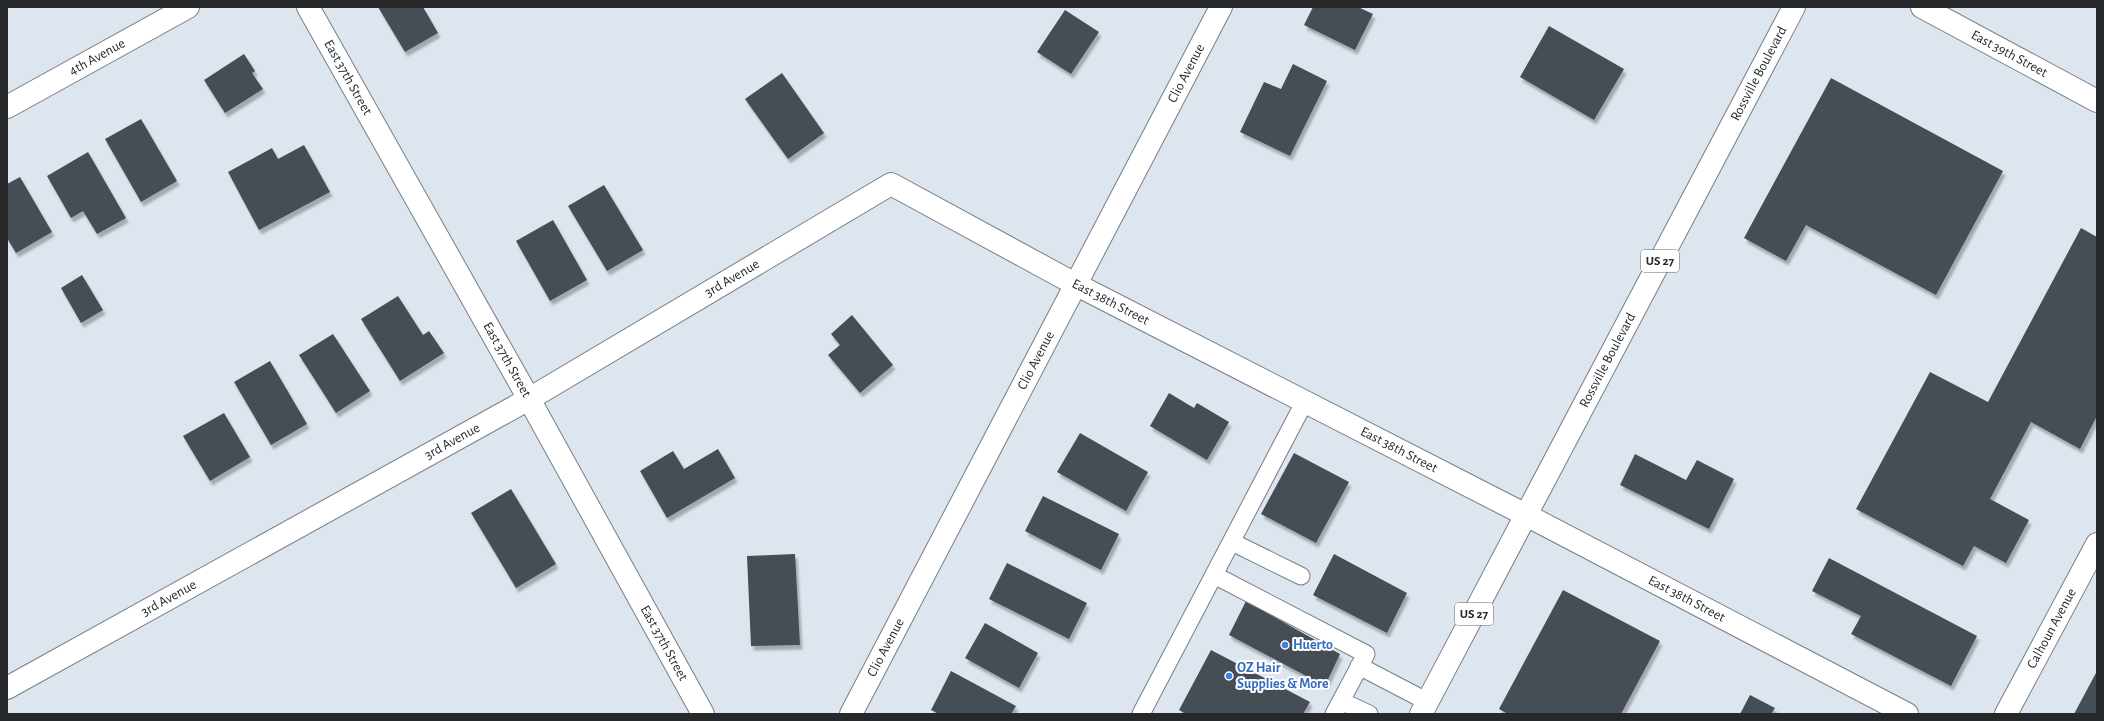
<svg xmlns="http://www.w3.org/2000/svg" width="2104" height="721" font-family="'Alegreya Sans',sans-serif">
  <defs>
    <filter id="shadow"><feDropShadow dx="2.5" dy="4.5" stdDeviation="1" flood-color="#0004"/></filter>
  </defs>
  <rect width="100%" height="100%" fill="#dde6ef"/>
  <!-- building -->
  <path fill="#454d54" filter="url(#shadow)" d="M378,7H423L438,33L405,52Z
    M1313,7H1358L1373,14L1355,50L1304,25Z
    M1065,10L1099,32L1071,74L1037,52Z
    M1549,26L1624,69L1594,120L1520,77Z
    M244,54L255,71L252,73L263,89L225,113L204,80Z
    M1293,64L1327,81L1290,156L1240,132L1264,82L1281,89Z
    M782,73L824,133L788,159L745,99Z
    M1831,78L2003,171L1936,295L1806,225L1786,261L1744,238Z
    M141,119L177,181L141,202L105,139Z
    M304,145L330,192L259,230L228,172L272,148L278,159Z
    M88,152L126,218L97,234L83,211L71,218L47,176Z
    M20,177L52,232L16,253L7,238V184Z
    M604,185L643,250L607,271L568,206Z
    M553,220L587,280L550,301L516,241Z
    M2081,228L2097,237V416L2080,449L2031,422L1990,499L2029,520L2006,563L1974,546L1963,566L1856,509L1930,372L1988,402Z
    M82,275L103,310L81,323L61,288Z
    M398,296L423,335L429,331L444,353L400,381L361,319Z
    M852,315L893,365L860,393L828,355L840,345L831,334Z
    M333,334L370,391L336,413L299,355Z
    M270,361L307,424L271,445L234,382Z
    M1169,393L1194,408L1197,403L1229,422L1207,460L1150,426Z
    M224,413L250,457L210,481L183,436Z
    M1080,433L1148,472L1126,511L1057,472Z
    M718,449L735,478L667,518L640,471L673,451L684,469Z
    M1294,453L1349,482L1316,543L1261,514Z
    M1635,454L1686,480L1697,460L1734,479L1709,529L1620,485Z
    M511,489L556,564L516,588L471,513Z
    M1043,496L1119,534L1101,570L1025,531Z
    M795,554L800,645L751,646L747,556Z
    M1334,554L1407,593L1387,633L1313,595Z
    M1829,558L1977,636L1951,686L1851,634L1861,616L1812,591Z
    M1007,563L1087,603L1069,639L989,599Z
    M1563,590L1660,641L1621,714H1508L1499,709Z
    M1246,601L1340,654L1325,686L1229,635Z
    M985,623L1038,653L1019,688L965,658Z
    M1211,650L1310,702L1303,714H1186L1179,710Z
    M951,671L1016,706L1011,714H939L931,710Z
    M2097,671V714H2074Z
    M1750,695L1775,708L1771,714H1740Z"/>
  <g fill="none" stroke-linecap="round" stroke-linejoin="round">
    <defs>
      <path id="service" d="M1232,542L1301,576
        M1214,575L1366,654L1334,714
        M1359,666L1428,702
        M1341,701L1369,714
        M1141,714L1305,401"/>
      <g id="minor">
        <path id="s1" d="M1922,7L2097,101"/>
        <path id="s2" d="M7,688L529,399L891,184L1075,284L1526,515L1907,714"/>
        <path id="s3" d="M2006,714L2097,544"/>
      </g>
      <g id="tertiary">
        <path id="s4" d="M851,714L1221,7"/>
      </g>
      <g id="secondary">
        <path id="s5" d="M308,7L529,399L703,714"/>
        <path id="s6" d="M7,107L188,7"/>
      </g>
      <g id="trunk">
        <path id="s7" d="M1421,714L1794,7"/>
      </g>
    </defs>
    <!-- service casing -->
    <use href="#service" stroke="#767e86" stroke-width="19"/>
    <!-- minor casing -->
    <use href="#minor" stroke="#767e86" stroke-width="24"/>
    <!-- tertiary casing -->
    <use href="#tertiary" stroke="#767e86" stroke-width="24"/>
    <!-- secondary casing -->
    <use href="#secondary" stroke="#767e86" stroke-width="24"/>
    <!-- trunk casing -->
    <use href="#trunk" stroke="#767e86" stroke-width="24"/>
    <!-- service -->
    <use href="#service" stroke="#fff" stroke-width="17"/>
    <!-- minor -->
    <use href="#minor" stroke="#fff" stroke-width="22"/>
    <!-- tertiary -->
    <use href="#tertiary" stroke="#fff" stroke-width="22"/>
    <!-- secondary -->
    <use href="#secondary" stroke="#fff" stroke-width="22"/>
    <!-- trunk -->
    <use href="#trunk" stroke="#fff" stroke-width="22"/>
  </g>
  <!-- markers -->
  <g fill="#3f7fe0" stroke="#fff" stroke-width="1.5">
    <circle cx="1285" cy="645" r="4"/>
    <circle cx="1229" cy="676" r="4"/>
  </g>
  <g text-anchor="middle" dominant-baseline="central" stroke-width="4" stroke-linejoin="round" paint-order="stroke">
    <!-- shield labels -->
    <g fill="#fff" stroke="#67696b" stroke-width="1">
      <rect x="1641" y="250" width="38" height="22" rx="3"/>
      <rect x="1455" y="603" width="38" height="22" rx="3"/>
    </g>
    <g font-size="13" font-weight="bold" fill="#26292c">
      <text x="1660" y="261">US 27</text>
      <text x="1474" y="614">US 27</text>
    </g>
    <!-- street labels -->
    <g font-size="14" fill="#26292c" stroke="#fff">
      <text stroke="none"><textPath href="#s1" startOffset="99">East 39th Street</textPath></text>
      <text stroke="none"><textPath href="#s6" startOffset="103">4th Avenue</textPath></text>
      <text stroke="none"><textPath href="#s4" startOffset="723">Clio Avenue</textPath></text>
      <text stroke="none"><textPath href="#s7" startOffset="724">Rossville Boulevard</textPath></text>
      <text stroke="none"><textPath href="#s5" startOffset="81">East 37th Street</textPath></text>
      <text stroke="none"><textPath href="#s2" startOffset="833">3rd Avenue</textPath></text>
      <text stroke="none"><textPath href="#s2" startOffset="1267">East 38th Street</textPath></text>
      <text stroke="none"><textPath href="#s5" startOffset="405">East 37th Street</textPath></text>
      <text stroke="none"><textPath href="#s4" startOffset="399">Clio Avenue</textPath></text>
      <text stroke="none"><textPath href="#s7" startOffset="400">Rossville Boulevard</textPath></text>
      <text stroke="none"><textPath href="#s2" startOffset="509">3rd Avenue</textPath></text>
      <text stroke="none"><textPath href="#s2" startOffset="1591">East 38th Street</textPath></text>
      <text stroke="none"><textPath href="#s2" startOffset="185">3rd Avenue</textPath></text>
      <text stroke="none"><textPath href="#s2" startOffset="1915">East 38th Street</textPath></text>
      <text stroke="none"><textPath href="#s3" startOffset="97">Calhoun Avenue</textPath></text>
      <text stroke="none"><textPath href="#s5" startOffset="729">East 37th Street</textPath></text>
      <text stroke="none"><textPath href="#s4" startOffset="75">Clio Avenue</textPath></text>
    </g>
    <!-- shop labels -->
    <g font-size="14" font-weight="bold" fill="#366cbe" stroke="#fff" text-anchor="start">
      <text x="1293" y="645">Huerto</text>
      <text x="1237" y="668">OZ Hair<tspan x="1237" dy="16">Supplies &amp; More</tspan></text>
    </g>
  </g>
  <!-- border -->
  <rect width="2104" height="721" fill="none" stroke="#26292c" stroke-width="16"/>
</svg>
